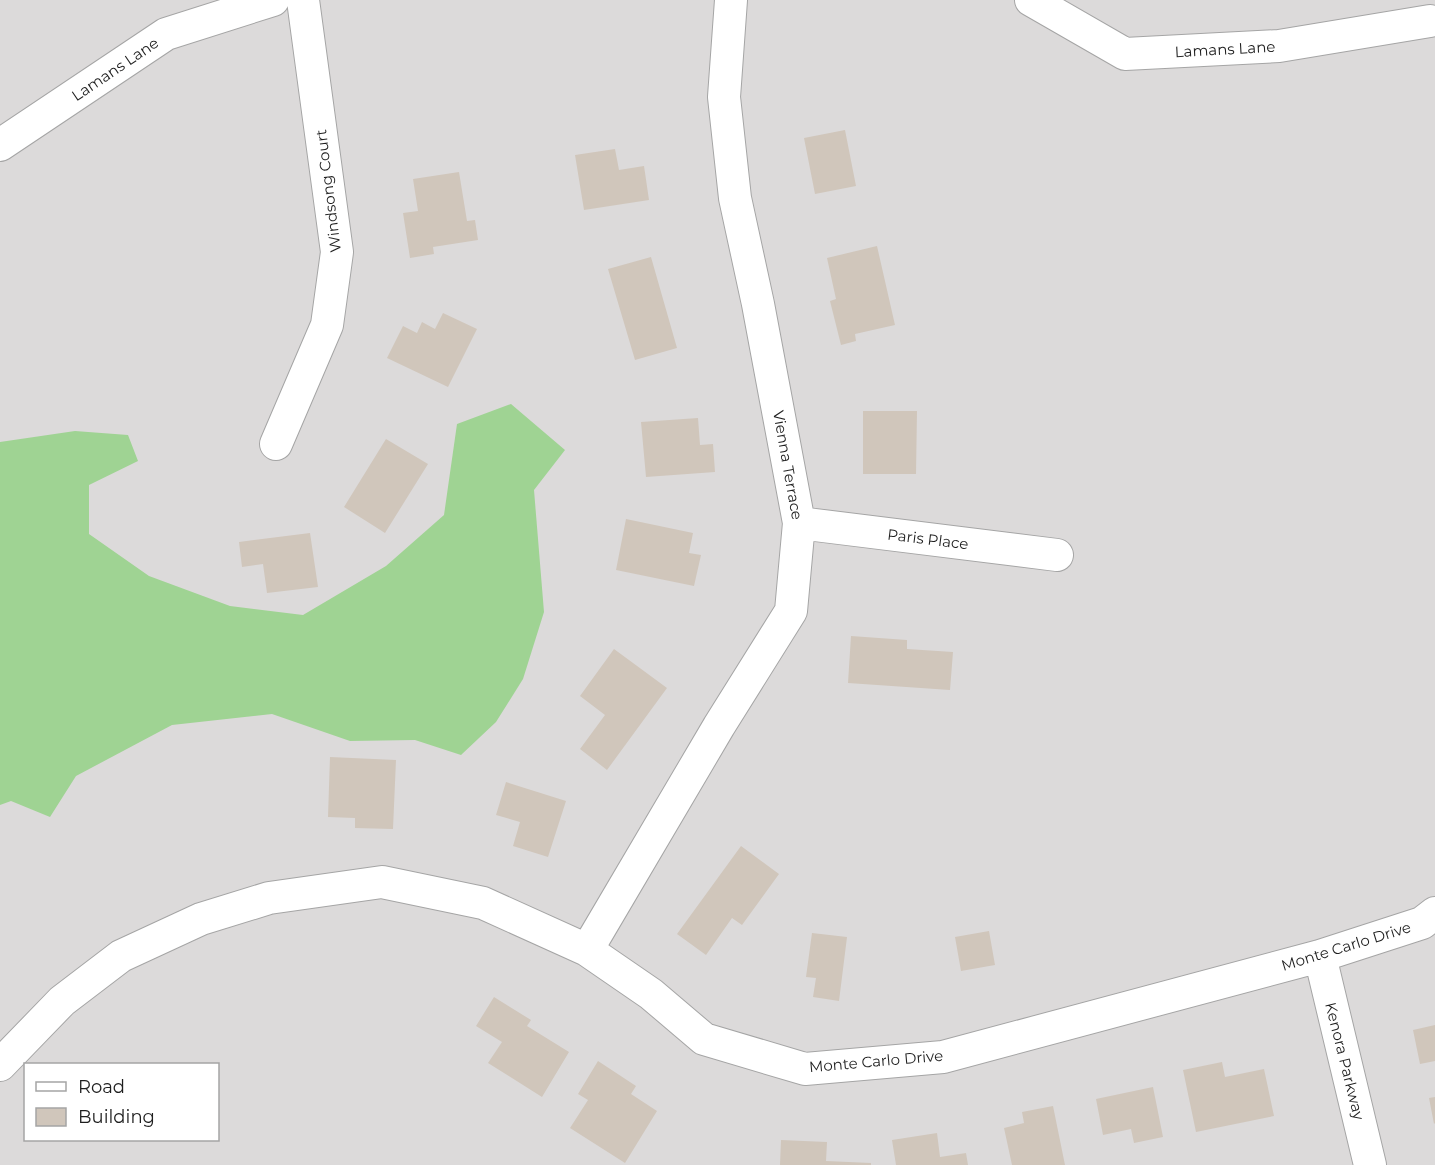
<svg xmlns="http://www.w3.org/2000/svg" width="1435" height="1165" font-family="Montserrat,sans-serif">
  <rect width="100%" height="100%" fill="#f0ede2"/>
  <!-- residential -->
  <path fill="#dcdada" fill-rule="evenodd" d="M0,0H1435V1165H0ZM26,1064H218V1140H26Z"/>
  <!-- forest -->
  <path fill="#9fd393" d="M511,404L565,450L534,490L544,612L523,679L496,722L461,755L415,740L350,741L272,714L172,725L76,776L50,817L11,801L0,805V442L75,431L128,435L138,461L89,485V534L149,576L230,606L303,615L386,566L444,515L457,424Z"/>
  <!-- building -->
  <path fill="#d0c6bb" d="M845,130L856,186L815,194L804,138Z
    M615,149L619,170L644,166L649,200L584,210L575,155Z
    M459,172L467,221L475,220L478,240L433,247L434,254L410,258L403,213L418,211L413,179Z
    M877,246L895,325L855,334L856,341L841,345L830,301L836,299L827,258Z
    M651,257L677,348L635,360L608,269Z
    M443,313L477,329L448,387L387,358L403,326L417,333L422,322L435,329Z
    M863,411H917L916,474H863Z
    M698,418L700,445L713,444L715,472L646,477L641,422Z
    M386,439L428,464L385,533L344,507Z
    M626,519L693,533L689,553L701,555L694,586L616,570Z
    M310,533L318,587L267,593L263,564L242,567L239,542Z
    M851,636L907,640V649L953,652L950,690L848,683Z
    M614,649L667,688L607,770L580,749L605,715L580,696Z
    M330,757L396,760L393,829L355,828V818L328,817Z
    M506,782L566,801L548,857L513,846L520,822L496,815Z
    M741,846L779,874L742,925L732,918L706,955L677,934Z
    M989,931L995,965L961,971L955,937Z
    M812,933L847,937L839,1001L813,997L816,978L806,977Z
    M494,997L531,1020L527,1026L569,1052L542,1097L488,1063L502,1042L476,1026Z
    M1435,1025V1061L1420,1064L1413,1030Z
    M598,1061L636,1086L631,1094L657,1111L625,1163L570,1128L588,1100L578,1094Z
    M1222,1062L1225,1077L1264,1069L1274,1116L1196,1132L1183,1070Z
    M1153,1087L1163,1137L1134,1143L1131,1129L1103,1135L1096,1099Z
    M1435,1097V1123L1434,1124L1429,1098Z
    M1053,1106L1065,1165H1012L1004,1128L1024,1123L1022,1112Z
    M937,1133L940,1157L966,1153L968,1165H896L892,1140Z
    M781,1140L827,1142L826,1161L871,1163V1165H780Z"/>
  <g fill="none" stroke-linecap="round" stroke-linejoin="round">
    <defs>
      <path id="street" d="M1031,0L1125,54L1279,46L1430,21
        M0,145L166,34L273,0
        M276,444L327,325L337,252L303,0
        M799,523L1057,555
        M587,950L719,726L791,611L799,523L758,304L735,198L724,97L731,0
        M1320,956L1370,1165
        M0,1065L62,1001L121,956L201,919L269,898L382,882L483,903L587,950L651,994L704,1039L805,1069L943,1057L1320,956L1422,923L1435,913"/>
    </defs>
    <!-- street casing -->
    <use href="#street" stroke="#a5a5a5" stroke-width="34"/>
    <!-- street -->
    <use href="#street" stroke="#fff" stroke-width="32"/>
  </g>
  <g text-anchor="middle" dominant-baseline="central" stroke-width="4.5" stroke-linejoin="round" paint-order="stroke">
    <!-- street labels -->
    <g font-size="15" fill="#1e1e1e" stroke="#fff">
      <text transform="translate(1225 49) rotate(-3)">Lamans Lane</text>
      <text transform="translate(115 69) rotate(-34)">Lamans Lane</text>
      <text transform="translate(328 191) rotate(-97)">Windsong Court</text>
      <text transform="translate(788 465) rotate(80)">Vienna Terrace</text>
      <text transform="translate(928 539) rotate(7)">Paris Place</text>
      <text transform="translate(1346 946) rotate(-17)">Monte Carlo Drive</text>
      <text transform="translate(876 1061) rotate(-5)">Monte Carlo Drive</text>
      <text transform="translate(1345 1061) rotate(76)">Kenora Parkway</text>
    </g>
  </g>
  <!-- legend -->
  <rect x="24" y="1063" width="195" height="78" fill="#ffffff" stroke="#a5a5a5" stroke-width="1.5"/>
  <rect x="36" y="1082" width="30" height="9" fill="#ffffff" stroke="#a5a5a5" stroke-width="1.5"/>
  <text x="78" y="1093" font-size="18" fill="#1e1e1e">Road</text>
  <rect x="36" y="1108" width="30" height="18" fill="#d0c6bb" stroke="#a5a5a5" stroke-width="1.5"/>
  <text x="78" y="1123" font-size="18" fill="#1e1e1e">Building</text>
</svg>
